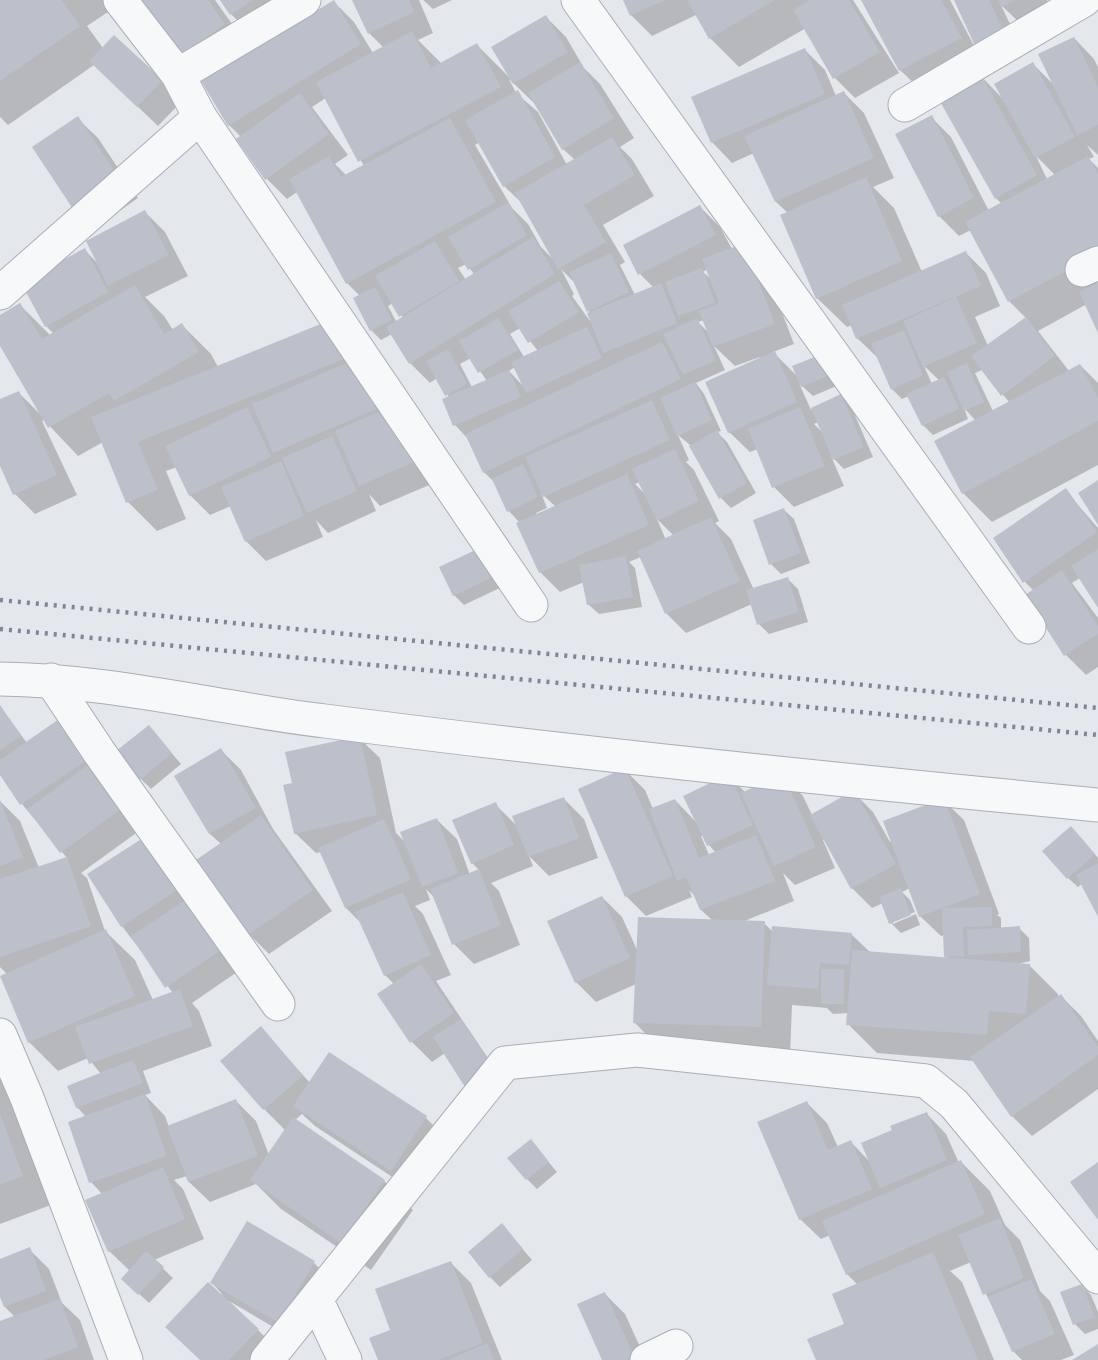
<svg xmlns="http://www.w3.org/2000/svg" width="1098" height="1360" font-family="Signika,sans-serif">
  <rect width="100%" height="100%" fill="#e4e7ec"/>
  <!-- shadow -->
  <path fill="#0003" fill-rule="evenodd" d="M0,0H104L111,10L87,26L103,48L162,81L182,101L158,126L94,65L8,125L0,117Z
    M143,0H215L252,52L334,2L354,22L373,53L384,48L369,33L354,0H419L433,33L418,40L442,64L477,45L509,77L546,17L566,37L584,68L600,84L634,138L620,147L632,159L654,196L603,225L625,262L620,265L635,295L654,288L640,274L700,207L720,227L732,249L764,265L794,344L773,352L798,377L822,356L839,385L813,396L799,383L811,410L841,396L851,406L873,457L844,469L831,456L844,486L794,507L774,487L758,449L750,452L729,432L760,357L735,366L714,346L725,370L696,383L704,394L721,431L717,432L727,442L756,493L731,508L721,498L690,445L678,435L689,460L686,462L694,470L719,521L715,523L731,539L754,590L788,579L798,589L808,622L769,634L759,624L752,604L686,633L666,613L641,557L629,562L635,568L642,607L599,614L588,604L584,582L560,592L540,572L520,523L509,511L496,484L484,472L469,440L455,425L449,397L437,378L430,383L410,363L392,334L381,340L371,330L360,296L347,283L297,192L287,199L267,179L238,139L241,137L229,125L206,80L182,55ZM509,79L534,103L563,149L575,160L567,165L538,112L516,93ZM326,98L364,166L347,176L335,164L348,155L312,107ZM480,142L504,186L523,204L553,259L541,247L528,224L512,208L475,145ZM466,264L475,275L466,280L458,268ZM561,269L576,284L590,313V321L572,296L574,294ZM707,269L712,280L703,272ZM393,303L404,319L397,323L388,306ZM704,320L709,333L698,322ZM520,328L538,351L524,357L510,334ZM471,358L487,381L472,387L460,364ZM515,367L523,386L509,371ZM818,422L822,432L814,424ZM640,482L646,495L635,484ZM541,493L556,507L537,515L536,513L547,508ZM657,519L674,536L666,540Z
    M222,0H280L251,34L231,14Z
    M423,0H452L433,9Z
    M624,0H853L899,73L855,98L835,78L806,28L739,67L710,38L696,15L652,36L632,16Z
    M863,0H950L981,59L921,90L900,70Z
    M955,0H1047L1053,12L1023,26L1001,5L1024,54Z
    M1074,38L1094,59L1098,67V155L1087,145L1094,157L1089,159L1098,168V330L1087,304L1038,331L1069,371L1080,365L1098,383V465L992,522L963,493L976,421L964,408L968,419L933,435L923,425L909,396L902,399L892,389L878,358L857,338L852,325L847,327L817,298L788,213L776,202L754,153L732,163L712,142L805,50L825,70L836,96L844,93L864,113L894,178L873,187L894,208L922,272L966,253L986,273L1000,306L975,317L988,346L1026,318L1009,301L971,230L959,236L939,216L931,117L951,137L989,211L1002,204L996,198L980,75L1001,97L1033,64L1054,85ZM1036,156L1055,175L1047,179ZM924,366L939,380L932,384ZM982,370L1010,403L993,411L975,373Z
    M77,118L98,138L138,198L95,228Z
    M145,212L165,232L188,276L145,297L164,316L173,330L182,325L211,354L218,367L328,323L434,483L380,506L369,494L376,511L328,533L316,520L323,537L266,561L246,541L231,506L210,515L190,495L177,467L166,471L186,519L157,531L128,502L103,442L78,456L44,420L42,421L77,495L35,514L15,494L0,462V401L19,393L40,414L0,343V316L20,305L51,336L54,334L46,326L85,250L98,264Z
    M1065,490L1098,528V605L1080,578L1072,583L1098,618V667L1086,675L1066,655L1034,591L1025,582Z
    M784,510L794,519L810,563L781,574L771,564Z
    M483,547L506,585L464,605L454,595Z
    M0,706L27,743L59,721L139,831L81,873L87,878L105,931L135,960L153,1000L173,993L122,926L143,840L243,968L192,1003L199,1011L212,1046L143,1071L151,1093L145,1095L165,1116L169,1127L236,1101L256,1121L269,1155L286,1131L264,1109L261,1028L310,1083L330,1054L426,1118L446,1138L412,1190L315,1126L302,1114L295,1120L384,1181L413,1210L371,1270L281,1209L256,1184L210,1202L189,1182L187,1176L174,1180L183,1189L204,1239L154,1260L173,1278L149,1303L123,1279L130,1271L109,1251L103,1195L91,1182L86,1117L77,1107L101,1074L88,1058L58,1071L29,1042L7,974L0,967V801L20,821L39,868L67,858L22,804L0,773Z
    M158,737L181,764L151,789L141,779Z
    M359,738L380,758L396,833L406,843L436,819L457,839L470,875L480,871L472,863L495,804L517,826L564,799L584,819L598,858L549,876L529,856L533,866L491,883L499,891L520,945L474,964L454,944L436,899L426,889L430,900L415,906L423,914L451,975L436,981L502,1079L445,1053L432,1062L412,1042L394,984L385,975L362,924L346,908L321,852L316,853L295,833L293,784Z
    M221,750L241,770L273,829L332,911L269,954L249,934L221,844L210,834L176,776Z
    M625,770L645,790L653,809L675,800L697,823L729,776L745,792L783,776L803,796L812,815L853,792L873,812L890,842L943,800L964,820L999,914L997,915L1001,918V929L1019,928L1029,938L1030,961L1017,964L1029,965L1058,994V998L1061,996L1081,1016L1098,1041V1089L1032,1136L1012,1116L974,1061L877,1053L848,1024V1013L833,1014L827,1008L792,1005L790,1055L664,1052L635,1023L636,984L596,1002L576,982L602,897L622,917L638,952L713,921L701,910L696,897L689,890L692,897L646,916L626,896ZM704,835L709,845L716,853L709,855L701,836ZM825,839L852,888L872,908L883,903L891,923L901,933L920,925L916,914L893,924V920L915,912L910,900L902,892L910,888L920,916L941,936L945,935L946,956L949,959L871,953L851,934L773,932L764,923L742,922L794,901L783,873L795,885L835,868L823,840Z
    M1081,838L1098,858V914L1082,884L1078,887L1068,878Z
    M0,1063L28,1134L23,1136L27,1140L51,1205L0,1224Z
    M807,1103L827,1123L838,1147L851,1142L869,1161L894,1131L926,1113L946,1134L959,1163L961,1162L990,1191L1005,1225L1020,1240L1040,1291L1050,1301L1074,1355L1061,1360H1022L1013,1351L971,1262L950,1271L962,1282L994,1360H818L845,1325L858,1285L847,1274L830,1235L821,1239L800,1219Z
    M531,1141L557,1172L537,1189L527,1179Z
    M248,1224L314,1263L335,1283L299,1342L229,1301L278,1350L268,1360H201L222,1294L212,1283Z
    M502,1225L532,1260L500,1287L490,1277Z
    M29,1249L49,1269L62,1303L80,1320L94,1360H0V1322L15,1317L5,1307L0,1293V1260Z
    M451,1263L471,1283L502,1360H379L392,1331Z
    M1081,1285L1091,1295L1098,1312V1329L1085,1334L1075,1324Z
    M604,1293L625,1314L646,1360H604Z"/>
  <!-- building -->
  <path fill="#bbc0ca" d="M0,0H62L80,26L0,81Z
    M141,0H208L225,24L181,56Z
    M220,0H253L230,15Z
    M334,0L361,44L228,126L201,81Z
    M352,0H409L414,12L368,34Z
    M623,0H665L630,16Z
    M687,0H775L709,39Z
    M810,0H849L880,52L833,79L793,10Z
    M861,0H941L962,38L899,71Z
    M954,0H989L1005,34L976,48Z
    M998,0H1016L1001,7Z
    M546,15L568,52L513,84L491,47Z
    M412,31L431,68L477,43L501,87L358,162L316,82Z
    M114,35L163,80L137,107L89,61Z
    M1074,37L1098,87V125L1077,135L1038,54Z
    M805,48L825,94L711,143L691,97Z
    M580,62L614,118L562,150L528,93Z
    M1033,62L1075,137L1035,158L994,84Z
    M980,73L1037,175L995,199L938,98Z
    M518,90L555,157L503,187L465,120Z
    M844,91L874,158L775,202L744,136Z
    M300,93L329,134L265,180L236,139Z
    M932,115L974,198L938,217L895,134Z
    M78,116L119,178L73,209L32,147Z
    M450,118L496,202L346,284L289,179L329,156L341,177Z
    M612,137L635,175L584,205L606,242L558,269L515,193Z
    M1088,156L1098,174V254L1008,302L965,222Z
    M866,177L902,261L816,299L780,215Z
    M508,202L527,235L468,270L448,237Z
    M700,205L716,235L638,275L623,245Z
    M145,210L169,255L108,286L86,241Z
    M533,237L555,274L409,364L386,327Z
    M435,241L459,281L399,317L375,276Z
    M744,243L775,324L713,347L699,311L719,303L702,259Z
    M85,248L108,292L45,327L21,283Z
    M966,251L981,286L856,339L842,305Z
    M611,253L629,292L587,312L569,272Z
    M702,268L715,303L678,316L665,282Z
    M559,281L579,312L528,343L508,311Z
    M661,283L677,323L603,353L587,313Z
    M1098,283V333L1079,292Z
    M135,285L164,334L182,323L199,352L114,401L109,393L48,428L0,346V315L20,303L42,339Z
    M375,287L392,320L370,331L353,298Z
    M956,297L977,343L923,367L903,321Z
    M1026,317L1055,356L1001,396L971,356Z
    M498,318L518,350L478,373L459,341Z
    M697,318L716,360L683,375L663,334Z
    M328,321L344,359L138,442L158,490L126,503L91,417Z
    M587,327L602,358L526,393L511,362Z
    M904,330L923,375L891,390L871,344Z
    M662,342L681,379L483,473L465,434Z
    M448,349L467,384L445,396L426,361Z
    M775,351L797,402L728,433L705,382Z
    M822,354L830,375L801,387L792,366Z
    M360,357L381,407L273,453L252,404Z
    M967,363L984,402L964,411L947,372Z
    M1080,364L1098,398V421L962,494L934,441Z
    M509,370L521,397L453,426L442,399Z
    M944,377L959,409L922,426L906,394Z
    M695,382L712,420L677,436L660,398Z
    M19,391L57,475L13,495L0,466V399Z
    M841,394L864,447L833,460L811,408Z
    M652,400L670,440L543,497L525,457Z
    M247,407L271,457L189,496L165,446Z
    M390,407L414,462L359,486L335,431Z
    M800,407L825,466L772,488L748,429Z
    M717,430L747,483L719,499L689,446Z
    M332,436L357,491L307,513L282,458Z
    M675,449L699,501L657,521L632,469Z
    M281,461L304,516L245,542L221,487Z
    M523,464L538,497L507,512L492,479Z
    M627,474L649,525L539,573L516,523Z
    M1098,480V525L1078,493Z
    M1066,488L1097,532L1023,583L993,538Z
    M784,508L801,553L769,565L753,520Z
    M711,517L740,581L665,614L637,551Z
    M484,546L497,575L453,596L439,567Z
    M1098,549V608L1071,566Z
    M626,556L633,597L587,605L579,565Z
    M1062,570L1098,626V634L1064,656L1025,595Z
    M788,577L799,612L757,625L746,590Z
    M0,705L21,736L0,750Z
    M59,719L87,760L20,805L0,775V760Z
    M149,725L172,753L140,780L116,751Z
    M360,736L377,815L294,834L283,785L292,783L285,752Z
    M221,748L256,808L209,834L174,776Z
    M88,765L120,810L60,853L27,809Z
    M625,768L673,876L625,897L578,789Z
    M729,774L753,825L707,846L683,796Z
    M783,774L816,847L774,866L741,793Z
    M854,790L896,864L851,889L810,815Z
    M564,797L579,838L528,857L512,816Z
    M944,798L980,894L919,917L883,821Z
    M675,799L699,858L756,835L775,881L700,910L686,877L677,881L649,809Z
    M0,800L23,857L0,866Z
    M496,802L514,845L471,864L452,820Z
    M261,815L313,890L248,935L196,860Z
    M437,818L458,873L422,887L400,832Z
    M384,819L411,879L345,908L318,848Z
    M1071,826L1095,854L1067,879L1042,851Z
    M143,838L177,890L121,927L87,874Z
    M67,857L91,926L0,957V879Z
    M1098,863V917L1076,875Z
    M479,869L501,925L452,945L430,889Z
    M901,888L911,915L889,924L879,897Z
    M403,892L431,955L384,976L355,912Z
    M602,896L630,958L575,983L547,921Z
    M190,897L224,948L165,988L131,936Z
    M992,907V926L963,927L964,956L944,957L942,908Z
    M638,917L765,921L761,1027L633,1023Z
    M772,926L852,933L849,965L820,963L818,989L767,985Z
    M1020,926L1021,952L968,955L967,930Z
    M106,929L135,996L28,1043L0,976Z
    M852,950L1030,964L1026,1014L989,1011L987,1035L846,1025Z
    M421,964L454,1013L410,1043L377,994Z
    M821,969H844V1004H821Z
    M180,989L193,1026L89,1064L75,1027Z
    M1061,994L1098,1047V1055L1011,1117L970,1057Z
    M461,1019L493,1068L465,1087L433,1037Z
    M261,1026L303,1076L263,1110L220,1061Z
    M329,1052L427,1116L391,1171L293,1106Z
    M133,1060L143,1083L76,1108L67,1086Z
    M145,1094L167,1156L89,1183L68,1122Z
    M236,1099L258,1156L188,1182L167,1126Z
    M807,1101L828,1150L851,1140L872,1189L799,1220L757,1122Z
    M927,1112L947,1160L880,1188L861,1143L892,1130L890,1126Z
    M0,1114L23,1176L0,1185Z
    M293,1117L385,1180L341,1243L250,1180Z
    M531,1139L549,1162L526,1180L507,1158Z
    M961,1160L985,1214L846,1275L822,1221Z
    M1098,1162V1220L1070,1182Z
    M163,1167L185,1219L108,1252L85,1200Z
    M1000,1218L1024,1278L983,1295L958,1235Z
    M247,1221L315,1261L279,1323L210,1283Z
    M502,1223L523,1249L489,1278L468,1252Z
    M30,1247L46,1291L4,1307L0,1297V1259Z
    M146,1251L164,1267L138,1295L121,1279Z
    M933,1252L978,1360H816L807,1339L844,1324L832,1294Z
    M451,1261L483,1343L438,1360H378L369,1338L390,1330L375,1289Z
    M1031,1279L1055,1334L1012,1352L988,1297Z
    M208,1282L259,1329L229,1360H200L165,1327Z
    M1082,1284L1095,1317L1073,1325L1060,1292Z
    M605,1292L634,1356L625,1360H602L577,1304Z
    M60,1299L78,1347L44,1360H0V1321Z
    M487,1343L494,1360H447Z
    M1098,1344V1360H1072Z"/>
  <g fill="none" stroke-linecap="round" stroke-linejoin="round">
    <defs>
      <path id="minor" d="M120,0L178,75
        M304,0L178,75L200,117L531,605
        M578,0L1029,627
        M905,105L1084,0
        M1082,270L1098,263
        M0,293L200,117
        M0,679C109,680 217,708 325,721C582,754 840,780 1098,805
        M51,680L99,752L278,1004
        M0,1035L27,1098L126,1360
        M316,1299L345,1360
        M267,1360L505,1063L637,1050L926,1081L954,1104L1098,1277
        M647,1360L676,1346"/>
    </defs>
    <!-- minor casing -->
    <use href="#minor" stroke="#a9aeb7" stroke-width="35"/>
    <!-- minor -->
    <use href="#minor" stroke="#f7f8fa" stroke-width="33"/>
    <!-- rail -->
    <path stroke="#7d8696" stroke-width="4.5" stroke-dasharray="3 6" stroke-linecap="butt" d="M0,600L1098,708
      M0,629L1098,735"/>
  </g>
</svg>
